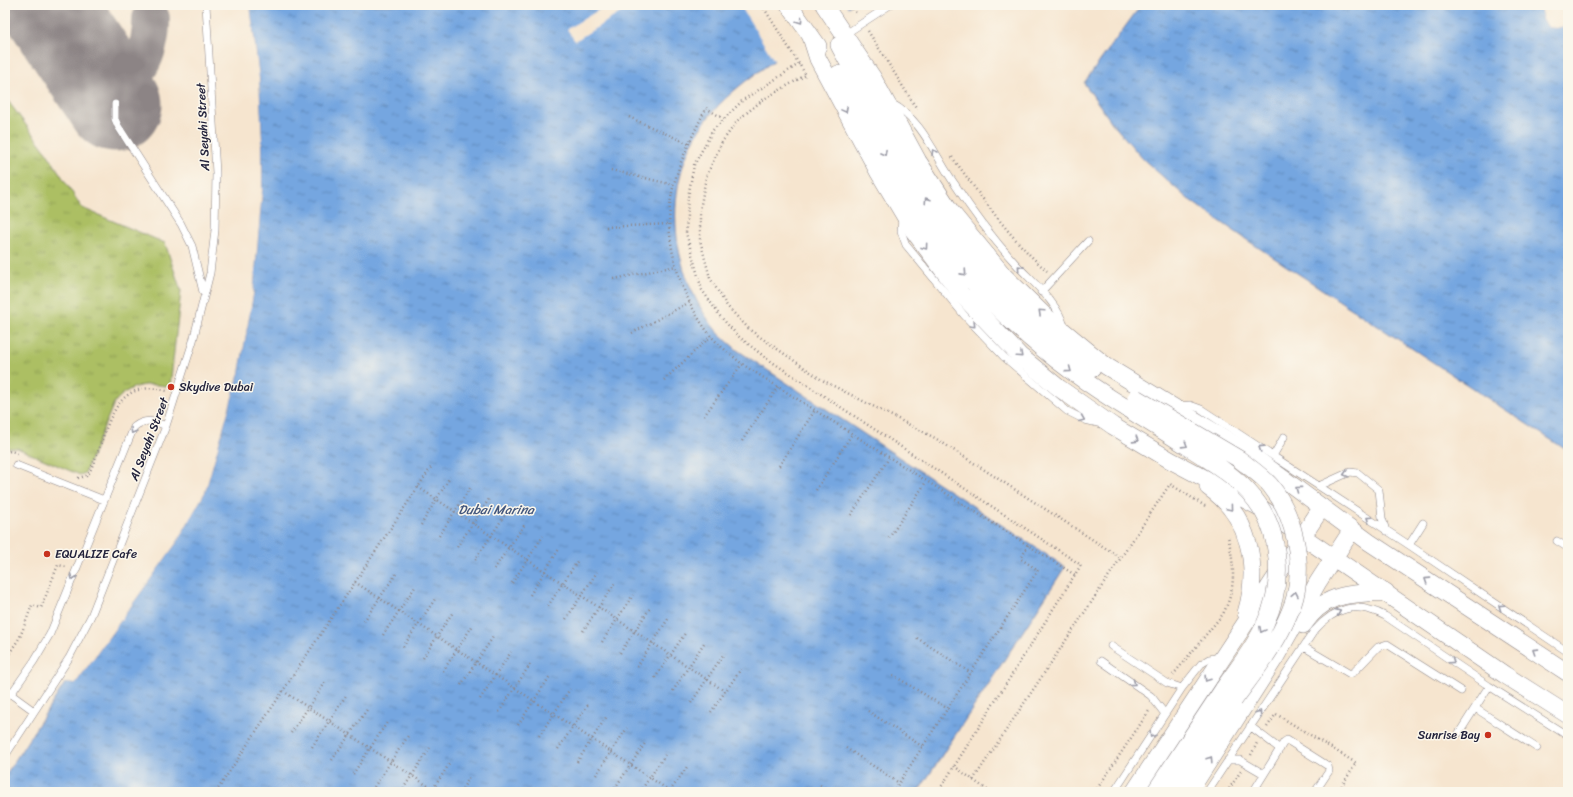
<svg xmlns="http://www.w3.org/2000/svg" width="1573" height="797" font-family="Sriracha,sans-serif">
  <defs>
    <pattern id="grass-tufts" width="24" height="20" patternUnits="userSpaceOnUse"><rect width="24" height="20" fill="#acbf63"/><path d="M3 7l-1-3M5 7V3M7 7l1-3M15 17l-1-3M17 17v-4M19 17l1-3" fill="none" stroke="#8c9b53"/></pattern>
    <pattern id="water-ripples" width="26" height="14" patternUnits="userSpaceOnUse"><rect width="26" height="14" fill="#74a6e0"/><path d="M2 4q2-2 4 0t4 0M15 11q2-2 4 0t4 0" fill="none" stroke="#5f87b7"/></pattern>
  </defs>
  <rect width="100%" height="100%" fill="#fbf7ec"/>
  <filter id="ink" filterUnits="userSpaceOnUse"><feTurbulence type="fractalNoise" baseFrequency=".025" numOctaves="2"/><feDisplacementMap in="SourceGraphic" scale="8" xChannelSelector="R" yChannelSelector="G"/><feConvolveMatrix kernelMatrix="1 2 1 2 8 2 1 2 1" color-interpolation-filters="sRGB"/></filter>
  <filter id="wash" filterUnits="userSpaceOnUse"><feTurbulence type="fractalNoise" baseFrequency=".012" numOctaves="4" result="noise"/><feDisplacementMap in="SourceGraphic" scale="16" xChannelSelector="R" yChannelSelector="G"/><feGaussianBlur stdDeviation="0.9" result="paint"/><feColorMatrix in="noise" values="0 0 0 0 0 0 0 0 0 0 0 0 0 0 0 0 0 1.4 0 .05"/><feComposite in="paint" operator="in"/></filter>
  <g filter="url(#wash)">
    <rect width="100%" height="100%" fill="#f6e5cf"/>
    <!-- grass -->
    <path fill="url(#grass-tufts)" stroke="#67704f" d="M5,97L47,153L82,208L165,243L181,291L170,387C147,382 129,384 114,403L86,470L85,473L80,475L17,448H5Z"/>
    <!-- water -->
    <path fill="url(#water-ripples)" stroke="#4b648e" d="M250,5H851C826,23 800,42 775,60C755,74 735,88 718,106C660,167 664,264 715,329C721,337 730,343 737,350L1065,567L918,792H5V776L65,683L75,684L177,542L205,492L239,373L253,295L262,191V142L259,78Z
      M1141,5H1540L1542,17L1548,27L1556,28L1565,26L1568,22V451L1250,242L1188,199L1143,159L1112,123L1084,83Z"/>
    <!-- pier -->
    <path fill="#f6e5cf" d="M248,5H250L259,78L262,142V191L253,295L239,373L205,492L177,542L75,684L65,683L67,681L74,682L175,541L203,491L237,372L251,295L260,191V142L257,78Z
      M607,5H633L575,41L567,29Z
      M740,5H846L849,9L775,62Z
      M1540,5H1542L1543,16L1549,25L1564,24L1568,20V22L1565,26L1556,28L1548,27L1542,17Z"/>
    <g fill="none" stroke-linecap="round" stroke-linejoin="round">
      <!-- taxiway -->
      <path stroke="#8c8485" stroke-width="38" d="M60,22L99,43L110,56L121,76L118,85L105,92L99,90L91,84L78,48
        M101,81C137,93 152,47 151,19"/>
      <!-- runway -->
      <path stroke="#8c8485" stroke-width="95" d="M49,5L115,104"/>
    </g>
  </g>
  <g filter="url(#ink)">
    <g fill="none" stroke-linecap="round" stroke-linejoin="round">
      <defs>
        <path id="service" d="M844,35L890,5
          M891,103C922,119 935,156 954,183C972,211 992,238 1015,263C1031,281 1059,303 1064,327
          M115,104V119L118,126L181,224L192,246L203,292
          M902,218L901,231L906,245L964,315L1004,357L1067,411L1085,420L1102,424
          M1041,292L1088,241
          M1176,406L1190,405L1201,409L1409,545L1568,652
          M1273,456L1284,437
          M16,465L104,500
          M1319,486L1350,472L1358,473L1379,490L1382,518L1386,531
          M1557,541L1568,548
          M1409,545L1423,523
          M1111,646L1167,683L1182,688
          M1304,647L1350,674L1354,672L1378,647L1387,644L1461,691
          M1101,661L1151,696L1165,714
          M5,690L34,711
          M11,694L34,661L50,634L134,427C145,418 154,421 166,426
          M1475,708L1537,748
          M1250,726L1280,749
          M1459,733L1489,686
          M5,756L69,658L91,616L166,426L193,341L210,273L215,230L216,173L206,5
          M1228,760H1240L1264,774
          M1114,792L1182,688L1201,664L1209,659L1222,657
          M1207,792L1314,631C1335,607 1356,601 1385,616L1489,686L1568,736
          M1253,792L1284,742L1287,740L1328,766L1329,771L1315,792"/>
        <path id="tertiary" d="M789,5L818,46
          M824,5L873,78L918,161L951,212L1004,276L1044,315L1106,366L1247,452L1369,542L1568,673
          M811,37L818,59L879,173L913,230L961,294L1020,356L1059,388L1113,426L1170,460L1261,508L1505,675L1568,715
          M839,45C853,72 869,98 884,124C898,148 910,172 924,196C968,264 1026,323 1092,369
          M838,74C866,116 886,162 914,205C969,290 1042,357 1128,409
          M1208,487C1250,516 1260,566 1246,613
          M1303,625C1325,592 1350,594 1386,592
          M1134,792L1322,507
          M1155,792L1224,688
          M1172,792L1234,700
          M1189,792L1275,658L1318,582L1352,530"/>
      </defs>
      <!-- service casing -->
      <use href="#service" stroke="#8c8485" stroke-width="8"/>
      <!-- tertiary casing -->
      <use href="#tertiary" stroke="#8c8485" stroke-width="18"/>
      <!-- path -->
      <path stroke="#8c8485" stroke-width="2.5" stroke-dasharray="1 3" stroke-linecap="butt" d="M762,5L806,75L764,99L739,119L722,142L706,177L700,210V240L710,278L727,306L750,330L822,380L935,438L1121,558
        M851,5L857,15
        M868,31L917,109
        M799,64L743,100L713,130L694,165L688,197L686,233L702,290L720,316L738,336L766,358L1081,565L938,792
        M629,117L689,144
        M724,119L706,108C694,133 681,157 674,184C660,234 679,295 710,335C719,346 732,355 742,364L1075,575
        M952,157C981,196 1010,239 1047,271
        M611,170L674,185
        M606,227L669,224
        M614,279L676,266
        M632,333L690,302
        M664,380L711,336
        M704,416L742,364
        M742,441L778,387
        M5,452L11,451L20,454
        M779,466L815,410
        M78,478L86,476L89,473C108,435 110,375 167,391
        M418,487L726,692
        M816,490L852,434
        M851,515L889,458
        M421,525L450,477
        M439,536L470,488
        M889,538L926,482
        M457,547L489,499
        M475,560L507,512
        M494,569L525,524
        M355,582L670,791
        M512,583L543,536
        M530,595L559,549
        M548,606L578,560
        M566,619L597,572
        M364,621L396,574
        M583,631L615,583
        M383,635L415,587
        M917,638L971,673
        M602,642L633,595
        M403,647L435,599
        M620,653L650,608
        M423,658L453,612
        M5,660L20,637L32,605L41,608L58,565L67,567
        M637,667L668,619
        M443,671L473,625
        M893,675L948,709
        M1173,675L1223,614C1237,586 1234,566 1228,536
        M655,678L686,632
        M461,685L493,637
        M283,691L437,792
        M673,691L704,643
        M480,699L511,652
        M691,703L723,655
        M868,711L923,747
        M499,712L531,663
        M711,712L741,669
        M518,725L550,676
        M1267,727L1276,714L1356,763L1338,792
        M291,733L327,680
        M539,736L570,689
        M312,747L347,694
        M846,748L899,783
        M558,749L589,703
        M1251,755L1257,743
        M332,760L368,708
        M577,762L607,716
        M954,766L990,792
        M353,774L388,721
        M596,775L627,728
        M973,780L1170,484L1205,506
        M820,785L832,792
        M374,787L408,736
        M615,788L646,742
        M670,791L687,767
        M216,792L432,466
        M401,792L430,748
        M431,792L450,763
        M460,792L470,777
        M489,792L490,791
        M640,792L665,755
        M893,792L1038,570L1021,559L1028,545
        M1095,792L1149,711
        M1227,792L1241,771"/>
      <!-- service -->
      <use href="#service" stroke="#fff" stroke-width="7"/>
      <!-- tertiary -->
      <use href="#tertiary" stroke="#fff" stroke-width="17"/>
      <defs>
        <path id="tertiary-bridge" d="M1136,398L1239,459C1249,467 1261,475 1270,485C1294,514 1304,560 1295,597C1292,609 1286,621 1281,631C1268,656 1250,678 1234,700
          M1128,409C1149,422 1170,435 1190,448C1235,476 1273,501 1277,559C1279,582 1275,603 1265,624C1255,647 1238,667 1224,688"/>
      </defs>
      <!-- tertiary-bridge casing -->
      <use href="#tertiary-bridge" stroke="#8c8485" stroke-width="18" stroke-linecap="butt"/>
      <!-- tertiary-bridge -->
      <use href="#tertiary-bridge" stroke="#fff" stroke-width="17"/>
    </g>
    <!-- one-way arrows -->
    <defs><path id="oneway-chevron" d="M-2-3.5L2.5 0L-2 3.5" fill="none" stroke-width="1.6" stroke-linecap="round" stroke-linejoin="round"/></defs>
    <g stroke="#9c9ca7">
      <use href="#oneway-chevron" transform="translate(800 21) rotate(56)"/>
      <use href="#oneway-chevron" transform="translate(845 110) rotate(62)"/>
      <use href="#oneway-chevron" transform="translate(934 152) rotate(-121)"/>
      <use href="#oneway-chevron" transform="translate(884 153) rotate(61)"/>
      <use href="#oneway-chevron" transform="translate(927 200) rotate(-124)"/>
      <use href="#oneway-chevron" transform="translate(925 247) rotate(54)"/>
      <use href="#oneway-chevron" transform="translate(1020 268) rotate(-132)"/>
      <use href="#oneway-chevron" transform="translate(964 273) rotate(48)"/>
      <use href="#oneway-chevron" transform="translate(1041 312) rotate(-137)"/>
      <use href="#oneway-chevron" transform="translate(973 325) rotate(46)"/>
      <use href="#oneway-chevron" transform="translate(1020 355) rotate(42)"/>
      <use href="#oneway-chevron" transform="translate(1069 370) rotate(37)"/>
      <use href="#oneway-chevron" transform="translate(1082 419) rotate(22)"/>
      <use href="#oneway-chevron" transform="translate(133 431) rotate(121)"/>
      <use href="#oneway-chevron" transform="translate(1136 440) rotate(32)"/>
      <use href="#oneway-chevron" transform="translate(1185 445) rotate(32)"/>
      <use href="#oneway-chevron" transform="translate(1261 448) rotate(-147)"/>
      <use href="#oneway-chevron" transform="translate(1346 474) rotate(165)"/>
      <use href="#oneway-chevron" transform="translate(1298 489) rotate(-144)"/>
      <use href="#oneway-chevron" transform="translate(1230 508) rotate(50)"/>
      <use href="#oneway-chevron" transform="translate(1369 519) rotate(-146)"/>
      <use href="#oneway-chevron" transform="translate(73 577) rotate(112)"/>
      <use href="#oneway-chevron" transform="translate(1427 580) rotate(-147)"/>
      <use href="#oneway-chevron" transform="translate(1295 594) rotate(-79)"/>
      <use href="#oneway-chevron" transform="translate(1501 607) rotate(-146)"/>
      <use href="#oneway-chevron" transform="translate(1338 612) rotate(-21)"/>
      <use href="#oneway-chevron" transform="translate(1262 630) rotate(118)"/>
      <use href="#oneway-chevron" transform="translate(1535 651) rotate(-147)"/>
      <use href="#oneway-chevron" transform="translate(1452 661) rotate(34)"/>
      <use href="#oneway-chevron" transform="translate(1207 679) rotate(123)"/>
      <use href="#oneway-chevron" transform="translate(1133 683) rotate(36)"/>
      <use href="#oneway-chevron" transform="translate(1259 713) rotate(-56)"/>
      <use href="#oneway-chevron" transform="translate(1152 735) rotate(123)"/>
      <use href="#oneway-chevron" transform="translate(1210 759) rotate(-57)"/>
    </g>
  </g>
  <!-- markers -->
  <g fill="#c8321e" stroke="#fbf7ec" stroke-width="1.5">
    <circle cx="171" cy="387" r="4"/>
    <circle cx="47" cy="554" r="4"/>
    <circle cx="1488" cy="735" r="4"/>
  </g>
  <g text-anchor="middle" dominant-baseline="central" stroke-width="3" stroke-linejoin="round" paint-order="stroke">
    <!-- street labels -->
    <g font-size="12" fill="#22223b" stroke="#fbf7ec">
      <text transform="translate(203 127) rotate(-93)">Al Seyahi Street</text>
      <text transform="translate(149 439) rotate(-69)">Al Seyahi Street</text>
    </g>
    <!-- poi labels -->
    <g font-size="12" fill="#22223b" stroke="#fbf7ec" text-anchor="start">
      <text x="179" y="387">Skydive Dubai</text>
      <text x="55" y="554">EQUALIZE Cafe</text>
      <text x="1480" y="735" text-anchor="end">Sunrise Bay</text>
    </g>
    <!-- water labels -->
    <g font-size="13" font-style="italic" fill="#43577d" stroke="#fbf7ec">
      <text x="496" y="509">Dubai Marina</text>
    </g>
  </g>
  <!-- margin -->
  <rect width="1573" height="797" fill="none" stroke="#fbf7ec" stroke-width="20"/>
</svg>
